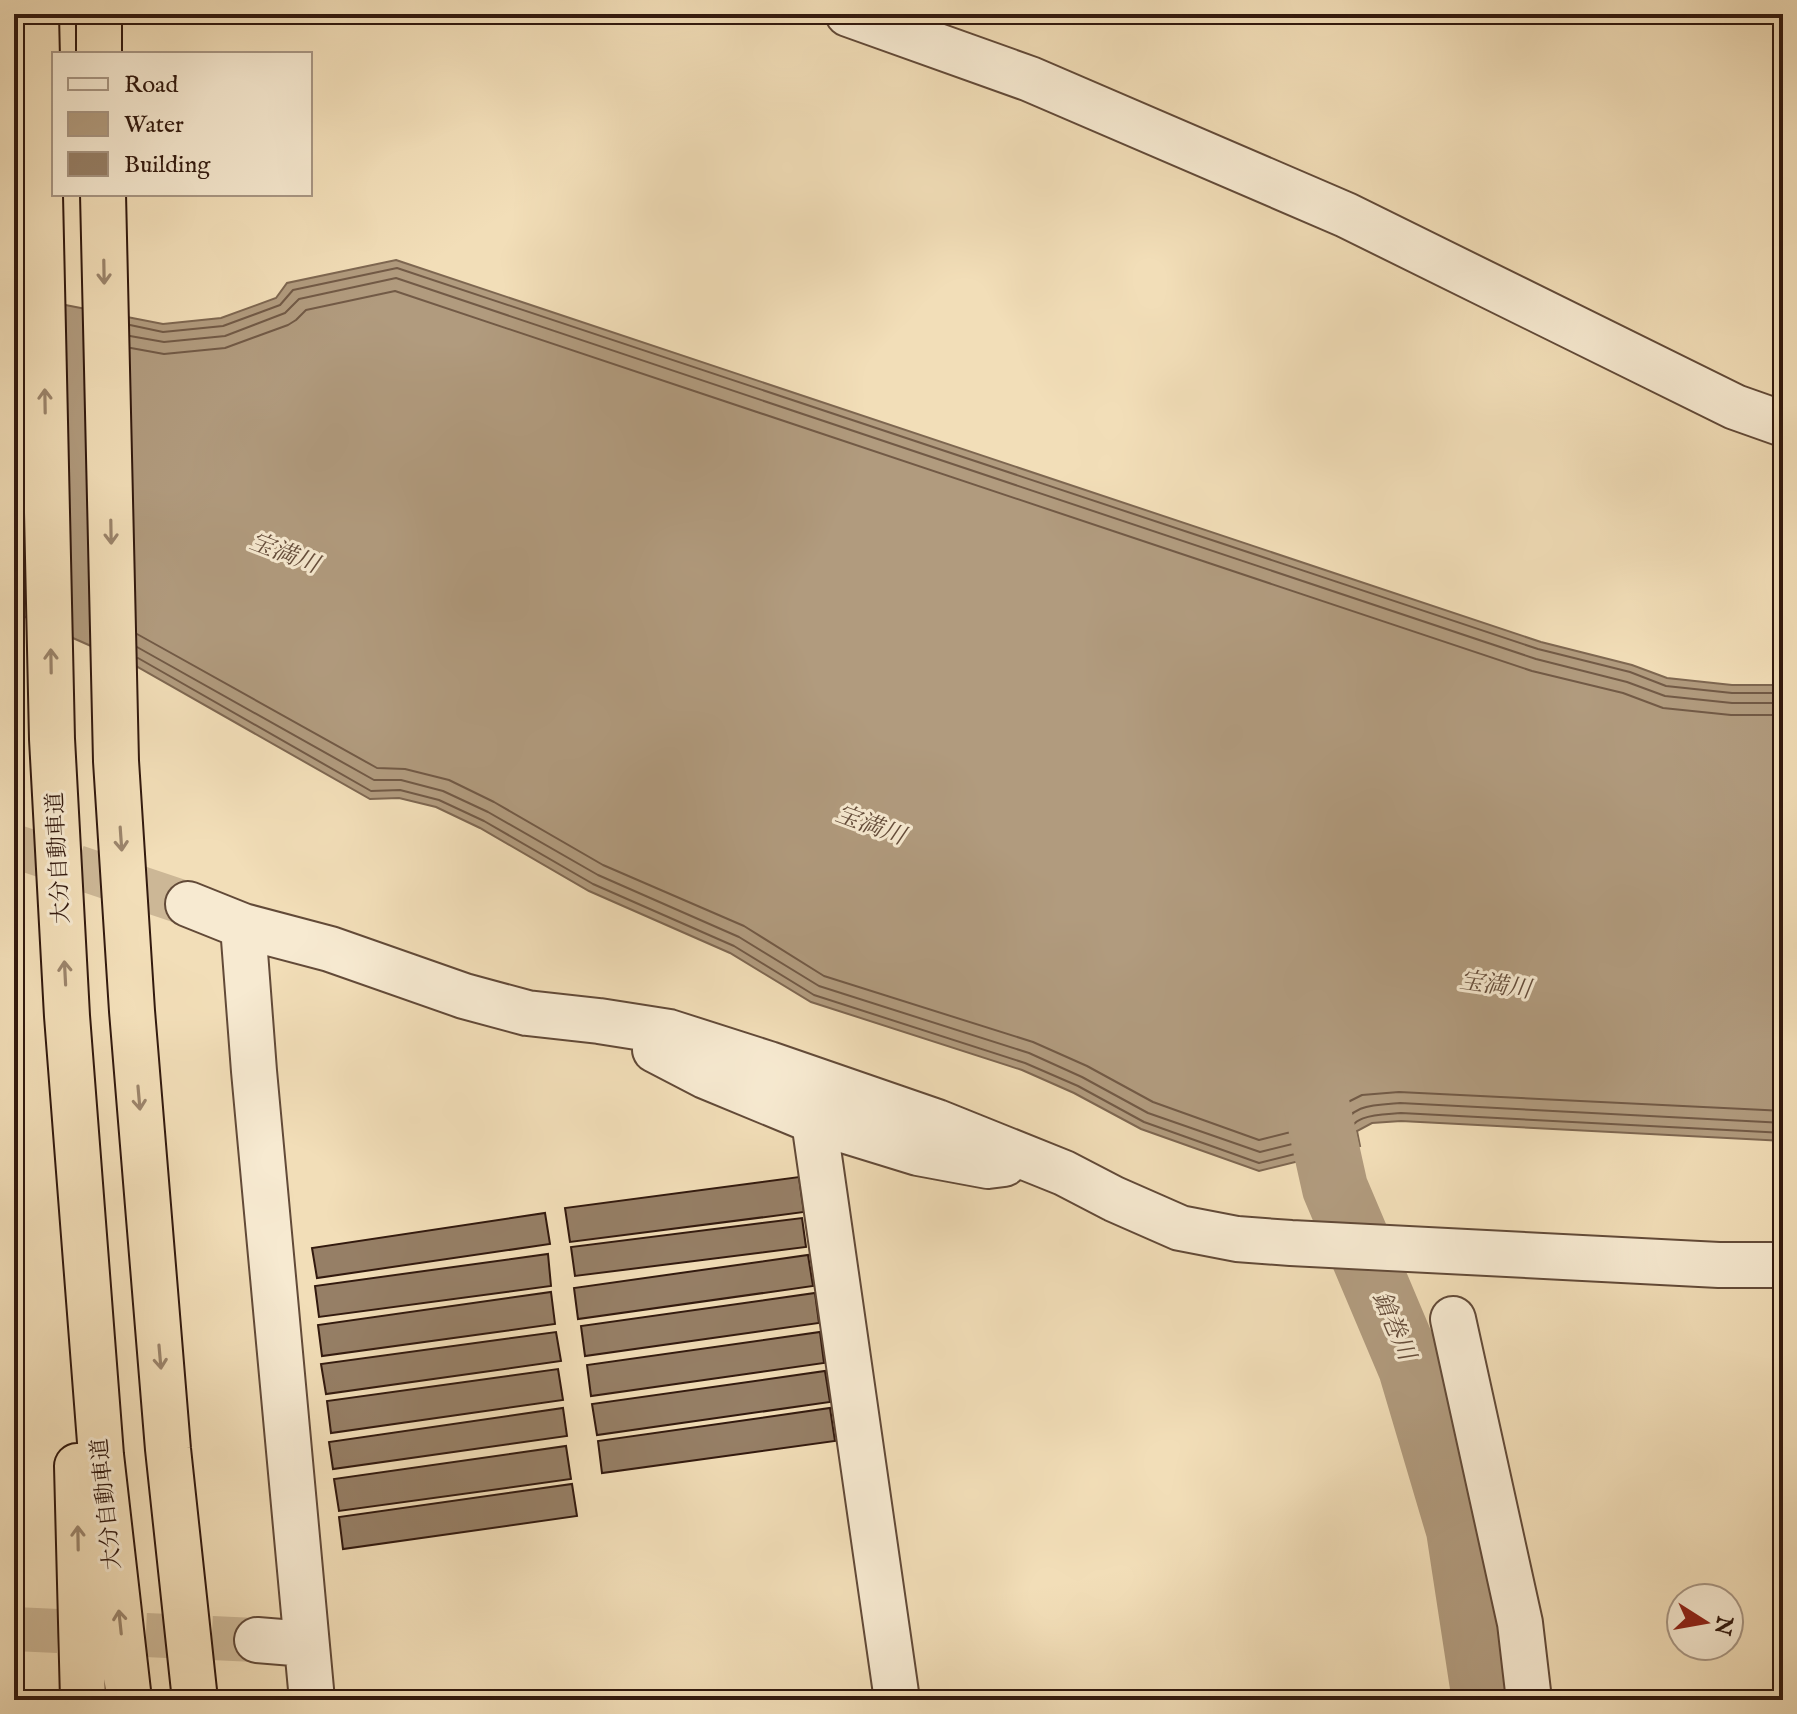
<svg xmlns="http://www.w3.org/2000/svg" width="1797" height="1714" font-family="'IM FELL English','Noto Serif JP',serif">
  <rect width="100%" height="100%" fill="#f2deb8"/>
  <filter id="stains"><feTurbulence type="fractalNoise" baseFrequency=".0025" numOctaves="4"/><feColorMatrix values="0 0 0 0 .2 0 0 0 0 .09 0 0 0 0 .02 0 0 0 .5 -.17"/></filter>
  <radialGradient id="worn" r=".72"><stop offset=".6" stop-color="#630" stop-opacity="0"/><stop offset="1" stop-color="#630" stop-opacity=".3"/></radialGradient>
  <!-- water -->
  <path fill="#b19b7e" stroke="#7e6751" stroke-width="2" d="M396,260L1541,642L1632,665L1667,678L1732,685H1783V1141L1401,1121L1372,1123L1357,1131L1360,1146L1259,1171L1141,1129L1074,1093L1022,1070L811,1002L730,953L589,891L480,828L436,807L399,798L370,799L134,665L14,612V295L163,324L221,318L276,298L287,283Z"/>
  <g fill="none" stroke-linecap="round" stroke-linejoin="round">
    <!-- shore -->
    <path stroke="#725a46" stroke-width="2" d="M130,325L163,332L223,326L280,305L293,290L397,268L1538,649L1630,672L1666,686L1732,693H1783
      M130,336L164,342L225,336L285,313L299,299L396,278L1536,659L1627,682L1665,696L1732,703H1783
      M131,348L164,354L225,348L288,325L296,320L306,310L395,291L1532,671L1623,693L1663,708L1731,715H1783
      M137,634L377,768L405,769L449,780L494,802L603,865L744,926L824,976L1033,1042L1087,1066L1153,1102L1259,1140L1327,1123L1340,1106L1362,1095L1399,1092L1783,1111
      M137,647L374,780H401L443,791L488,812L598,875L739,937L819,986L1029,1053L1082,1077L1148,1113L1260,1152L1337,1133C1351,1104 1371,1105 1400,1103L1783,1123
      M138,658L371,791L400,790L439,800L484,821L593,884L734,946L814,995L1025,1063L1078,1086L1144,1122L1259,1163L1347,1141L1349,1138C1348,1113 1382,1115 1401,1113L1783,1133"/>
    <!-- river -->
    <path stroke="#b19b7e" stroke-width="66" d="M1308,1067L1335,1188L1411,1368L1459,1530L1485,1700"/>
  </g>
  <!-- building -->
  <path fill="#967f66" stroke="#32190e" stroke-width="2" d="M799,1177L804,1212L570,1242L565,1208Z
    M545,1213L550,1244L317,1278L312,1248Z
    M802,1218L806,1247L575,1276L571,1247Z
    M548,1254L551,1286L319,1317L315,1286Z
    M808,1255L813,1286L578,1319L574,1288Z
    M551,1292L555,1324L322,1356L318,1325Z
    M815,1293L819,1323L585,1356L581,1326Z
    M556,1332L561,1361L326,1394L321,1364Z
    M820,1332L824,1363L591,1396L587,1365Z
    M558,1369L563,1400L331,1433L327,1401Z
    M825,1371L830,1402L597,1435L592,1404Z
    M563,1408L567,1436L333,1469L329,1442Z
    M830,1408L835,1441L602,1473L598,1441Z
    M566,1446L571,1479L339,1511L334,1479Z
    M572,1484L577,1516L343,1549L339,1517Z"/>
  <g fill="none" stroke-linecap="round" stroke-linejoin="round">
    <!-- minor-tunnel -->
    <path stroke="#ccb796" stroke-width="44" stroke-dasharray="44 22" stroke-linecap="butt" d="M14,846L188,904
      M14,1629L257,1640"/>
    <defs>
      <path id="minor" d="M848,14L1030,79L1346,215L1735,407L1783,424
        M188,904L243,926L254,1071L312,1700
        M243,926L330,949L464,996L527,1013L599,1021L669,1032L769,1064L937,1122L1064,1173L1114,1199L1180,1228L1237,1239L1291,1243L1719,1265H1783
        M655,1050L705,1076L814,1121L918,1153L988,1166L1004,1164
        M814,1121L897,1700
        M1453,1319L1520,1623L1529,1700
        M257,1640L306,1644"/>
      <path id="motorway" d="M36,14L52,739L67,1016L101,1455L129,1700
        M99,14V54
        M103,194L116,761L132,1011L168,1449L195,1700
        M77,1466L83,1700"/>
    </defs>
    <!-- minor casing -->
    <use href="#minor" stroke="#624a38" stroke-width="48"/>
    <!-- motorway casing -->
    <use href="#motorway" stroke="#32190e" stroke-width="48"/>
    <!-- minor -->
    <use href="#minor" stroke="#f7ead1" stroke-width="44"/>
    <!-- motorway -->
    <use href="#motorway" stroke="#f2deb8" stroke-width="44"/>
  </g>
  <!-- one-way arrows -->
  <defs><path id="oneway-shaft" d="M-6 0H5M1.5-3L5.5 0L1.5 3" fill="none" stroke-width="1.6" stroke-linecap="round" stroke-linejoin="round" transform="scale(2)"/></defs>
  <g stroke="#9c856c">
    <use href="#oneway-shaft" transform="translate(104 272) rotate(89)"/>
    <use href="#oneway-shaft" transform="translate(45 401) rotate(-91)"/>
    <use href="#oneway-shaft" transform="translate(111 532) rotate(89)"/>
    <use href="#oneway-shaft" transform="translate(51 661) rotate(-91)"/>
    <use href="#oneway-shaft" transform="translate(121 839) rotate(86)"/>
    <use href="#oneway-shaft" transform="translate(65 973) rotate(-93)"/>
    <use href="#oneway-shaft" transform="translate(139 1098) rotate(85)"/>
    <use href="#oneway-shaft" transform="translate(160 1357) rotate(85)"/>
    <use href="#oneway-shaft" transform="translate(78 1538) rotate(-91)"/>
    <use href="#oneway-shaft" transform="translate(120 1622) rotate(-96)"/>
  </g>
  <g text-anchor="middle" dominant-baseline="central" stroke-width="6" stroke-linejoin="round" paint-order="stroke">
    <!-- street labels -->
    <g font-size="22" fill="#32190e" stroke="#f7ead1">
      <text transform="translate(59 858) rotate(-93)">大分自動車道</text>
      <text transform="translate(107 1504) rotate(-96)">大分自動車道</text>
    </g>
    <!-- water labels -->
    <g font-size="24" font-style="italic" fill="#654d3b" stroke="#f7ead1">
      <text transform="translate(284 554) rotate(21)">宝満川</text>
      <text transform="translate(870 826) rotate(20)">宝満川</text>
      <text transform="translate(1495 986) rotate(8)">宝満川</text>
      <text transform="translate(1393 1326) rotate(67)">鎗巻川</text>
    </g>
  </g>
  <!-- margin -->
  <rect width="1797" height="1714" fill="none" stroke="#f2deb8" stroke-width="48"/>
  <rect x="16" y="16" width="1765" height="1682" fill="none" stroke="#32190e" stroke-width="4"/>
  <rect x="24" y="24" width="1749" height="1666" fill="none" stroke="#32190e" stroke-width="2"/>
  <!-- legend -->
  <rect x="52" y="52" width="260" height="144" fill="#f7ead1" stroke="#a89683" stroke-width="2"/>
  <rect x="68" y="78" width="40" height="12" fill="#f7ead1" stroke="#a89683" stroke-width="2"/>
  <text x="124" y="92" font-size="24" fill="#32190e">Road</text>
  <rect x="68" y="112" width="40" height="24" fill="#b19b7e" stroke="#a89683" stroke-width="2"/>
  <text x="124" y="132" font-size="24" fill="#32190e">Water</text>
  <rect x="68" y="152" width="40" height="24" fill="#967f66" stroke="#a89683" stroke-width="2"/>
  <text x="124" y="172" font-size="24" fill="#32190e">Building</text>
  <!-- north arrow -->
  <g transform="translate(1705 1622) rotate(101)"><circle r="38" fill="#f7ead1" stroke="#a89683" stroke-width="2"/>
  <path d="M0-6L14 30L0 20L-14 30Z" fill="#8f2418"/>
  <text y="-12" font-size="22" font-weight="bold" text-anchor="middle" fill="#32190e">N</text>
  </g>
  <rect width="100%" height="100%" filter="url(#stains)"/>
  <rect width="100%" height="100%" fill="url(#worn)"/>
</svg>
